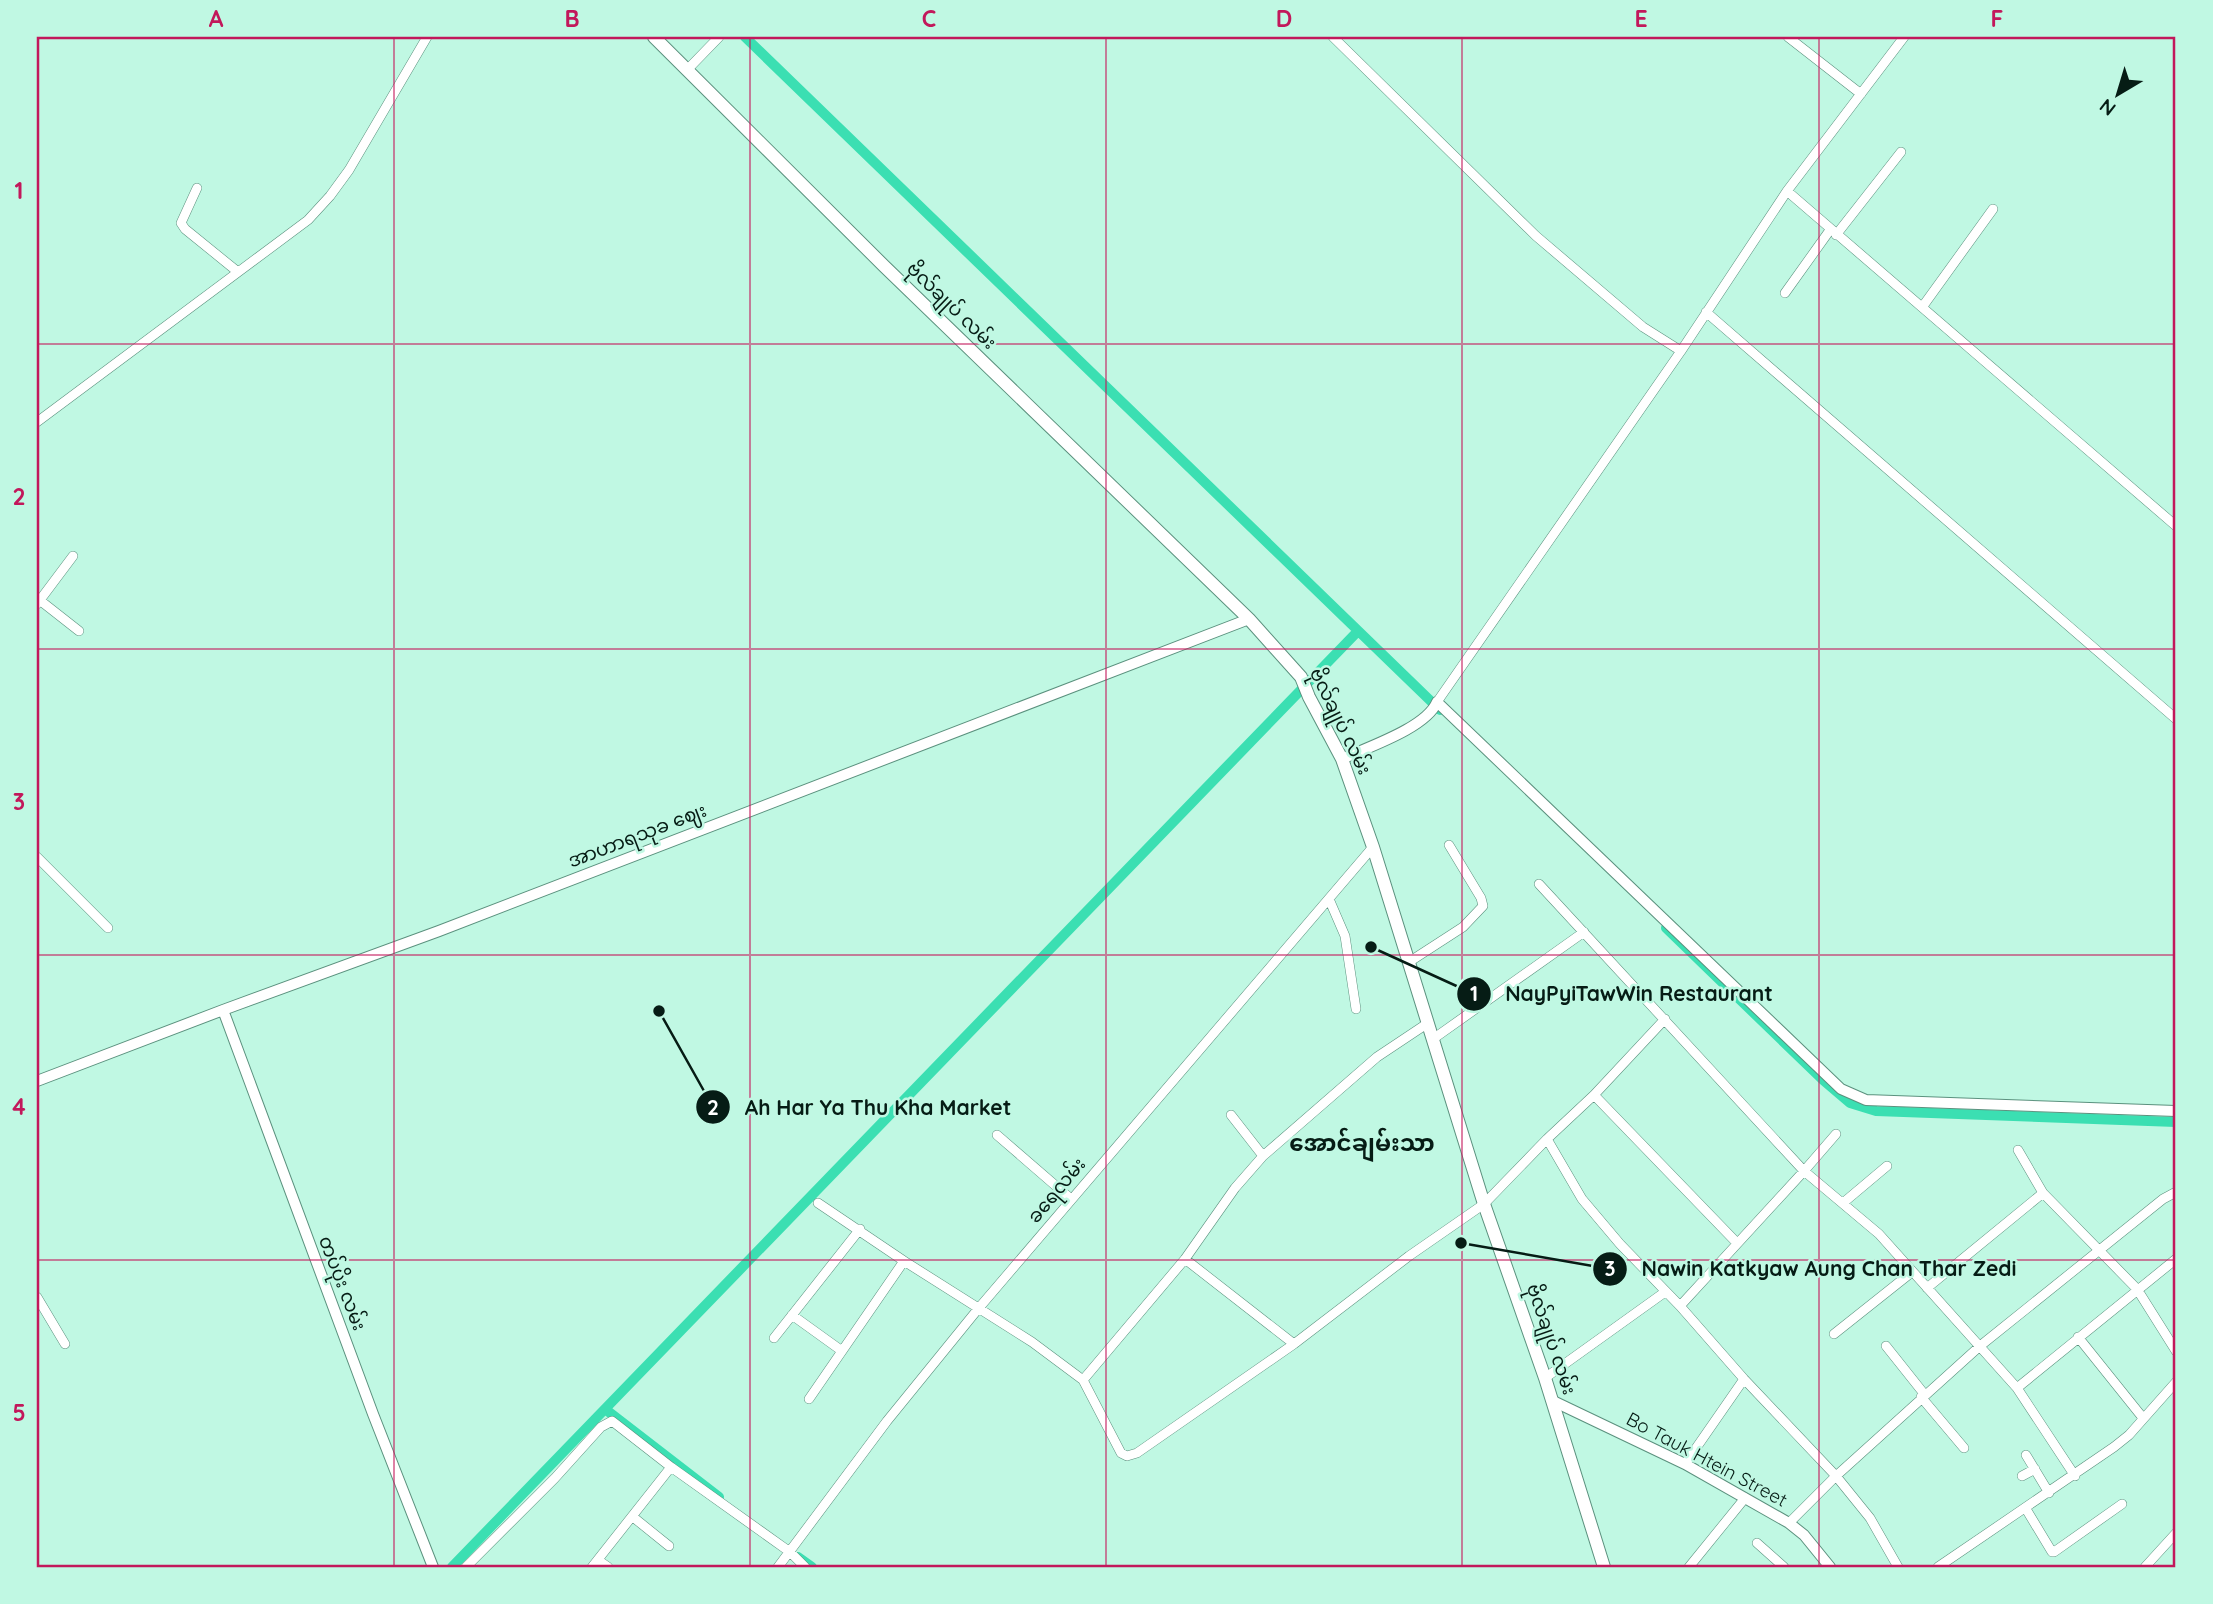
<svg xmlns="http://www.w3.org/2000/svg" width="2213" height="1604" font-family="Quicksand,'Noto Sans Myanmar',sans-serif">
  <rect width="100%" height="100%" fill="#c0f8e3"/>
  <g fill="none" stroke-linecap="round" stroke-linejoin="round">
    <!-- canal -->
    <path stroke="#3bdfb2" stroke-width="10" d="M745,37L1440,710
      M1666,928L1823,1080L1850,1103L1876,1111L2176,1122
      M605,1409L719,1497
      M798,1557L812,1567
      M452,1567L1358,631"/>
    <defs>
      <path id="minor" d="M1333,37L1536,236L1643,327L1681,351
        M1788,37L1861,94
        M687,70L719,37
        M197,188L181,223L185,229L238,272
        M1787,191L2176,526
        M1836,235L1901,152
        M1785,293L1830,230
        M1923,306L1993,209
        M1706,312L2176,719
        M37,422L308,220L330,196L349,170L427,37
        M37,598L79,631
        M37,604L73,556
        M1437,702L1681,351L1787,191L1904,37
        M37,857L108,928
        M1539,884L1804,1171L1836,1134
        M1329,899L1345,936L1356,1009
        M1409,962L1463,927L1483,906L1481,898L1449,845
        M1433,1039L1584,932
        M1594,1095L1665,1019
        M1231,1115L1263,1156
        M997,1135L1071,1199
        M1547,1139L1582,1199L1620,1244L1680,1306L1744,1379L1836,1476L1870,1518L1898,1567
        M2018,1150L2043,1193L2137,1289L2176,1351
        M818,1203L904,1261L1032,1342L1083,1380L1121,1453L1127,1456L1137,1453L1294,1344L1409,1256L1484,1204L1547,1139L1594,1095L1737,1243
        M1843,1203L1887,1166
        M1185,1259L1294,1344
        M1927,1288L2043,1193
        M37,1297L65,1344
        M1680,1306L1804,1171L1879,1234L2017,1388L2075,1476
        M792,1315L842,1351
        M1834,1334L1912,1272
        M2078,1337L2143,1418
        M774,1338L860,1229
        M1886,1346L1925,1395
        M1545,1378L1665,1292
        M1083,1380L1185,1259L1235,1188L1263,1156L1377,1057L1428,1023
        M2017,1388L2176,1259
        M1921,1397L1964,1448
        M809,1399L904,1261
        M2026,1455L2049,1493
        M1685,1464L1744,1379
        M2022,1476L2035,1469
        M2026,1509L2052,1552H2054L2122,1504
        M633,1517L669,1546
        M1789,1523L1836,1476L1980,1346L2163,1199L2176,1192
        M1757,1543L1784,1567
        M598,1560L608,1567
        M466,1567L555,1478L601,1427L612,1421L671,1467L790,1552L805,1567
        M592,1567L671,1467
        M778,1567L887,1421L978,1309L1373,847
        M1689,1567L1745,1498
        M1938,1567L2114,1447L2129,1435L2176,1382
        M2145,1567L2176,1533"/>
      <path id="tertiary" d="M1437,702L1841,1089L1866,1100L2176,1111
        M1342,759C1368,747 1426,728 1437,702
        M223,1010L373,1414L433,1567
        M37,1081L223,1010L439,931L1249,619
        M1553,1401L1685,1464L1789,1523L1804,1535L1830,1567"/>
      <path id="secondary" d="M654,37L884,266L1249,619L1301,677L1309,697L1342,759L1373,847L1484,1204L1545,1378L1604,1567"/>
    </defs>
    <!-- minor casing -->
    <use href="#minor" stroke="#5b917e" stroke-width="10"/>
    <!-- tertiary casing -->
    <use href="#tertiary" stroke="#5b917e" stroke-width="12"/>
    <!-- secondary casing -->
    <use href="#secondary" stroke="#5b917e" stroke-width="14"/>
    <!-- minor -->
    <use href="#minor" stroke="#fff" stroke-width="9"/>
    <!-- tertiary -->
    <use href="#tertiary" stroke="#fff" stroke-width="10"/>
    <!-- secondary -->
    <use href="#secondary" stroke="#fff" stroke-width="12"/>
  </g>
  <!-- grid -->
  <path fill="none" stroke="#c2185b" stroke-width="2" stroke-opacity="0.55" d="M394,37V1567M750,37V1567M1106,37V1567M1462,37V1567M1819,37V1567M37,344H2176M37,649H2176M37,955H2176M37,1260H2176"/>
  <g text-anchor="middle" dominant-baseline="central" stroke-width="5" stroke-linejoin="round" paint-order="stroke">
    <!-- street labels -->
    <g font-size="19" fill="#061c15" stroke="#c0f8e3">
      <text transform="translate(952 305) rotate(44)">ဗိုလ်ချုပ် လမ်း</text>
      <text transform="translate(1341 721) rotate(64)">ဗိုလ်ချုပ် လမ်း</text>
      <text transform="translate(637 835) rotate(-21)">အာဟာရသုခ ဈေး</text>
      <text transform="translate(1056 1190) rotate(-50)">ခရေလမ်း</text>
      <text transform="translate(343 1283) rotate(69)">တပ်ပိုး လမ်း</text>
      <text transform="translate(1552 1339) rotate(71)">ဗိုလ်ချုပ် လမ်း</text>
      <text transform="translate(1707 1459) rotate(28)">Bo Tauk Htein Street</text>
    </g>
    <!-- quarter labels -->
    <g font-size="23" font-weight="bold" fill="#061c15" stroke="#c0f8e3">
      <text x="1362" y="1142">အောင်ချမ်းသာ</text>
    </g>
  </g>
  <!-- callouts -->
  <path fill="none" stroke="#061c15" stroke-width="2.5" d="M1371 947L1474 994M659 1011L713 1107M1461 1243L1610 1269"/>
  <g fill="#061c15" stroke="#c0f8e3" stroke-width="2.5">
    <circle cx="1371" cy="947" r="7"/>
    <circle cx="659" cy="1011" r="7"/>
    <circle cx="1461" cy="1243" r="7"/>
    <circle cx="1474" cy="994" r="18"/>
    <circle cx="713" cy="1107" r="18"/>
    <circle cx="1610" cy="1269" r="18"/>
  </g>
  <g font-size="21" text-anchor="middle" font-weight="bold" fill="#fff">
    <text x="1474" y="1001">1</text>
    <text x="713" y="1115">2</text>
    <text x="1610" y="1276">3</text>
  </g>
  <g font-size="21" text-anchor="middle" font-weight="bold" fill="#061c15" stroke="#c0f8e3" stroke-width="5" stroke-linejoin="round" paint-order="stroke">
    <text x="1639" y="1001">NayPyiTawWin Restaurant</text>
    <text x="878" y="1115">Ah Har Ya Thu Kha Market</text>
    <text x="1829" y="1276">Nawin Katkyaw Aung Chan Thar Zedi</text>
  </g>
  <!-- border -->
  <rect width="2213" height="1604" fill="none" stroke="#c0f8e3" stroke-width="77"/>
  <!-- north arrow -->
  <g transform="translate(2118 94) rotate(218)" stroke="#c0f8e3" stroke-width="5" paint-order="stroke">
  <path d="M0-5L12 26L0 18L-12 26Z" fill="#061c15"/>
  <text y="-10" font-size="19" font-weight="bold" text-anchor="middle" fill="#061c15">N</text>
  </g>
  <rect x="38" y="38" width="2136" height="1528" fill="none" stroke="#c2185b" stroke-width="2.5"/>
  <g font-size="23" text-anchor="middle" font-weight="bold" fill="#c2185b">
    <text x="216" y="27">A</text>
    <text x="572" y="27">B</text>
    <text x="929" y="27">C</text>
    <text x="1284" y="27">D</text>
    <text x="1641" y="27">E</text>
    <text x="1997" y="27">F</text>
    <text x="19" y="199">1</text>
    <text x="19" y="505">2</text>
    <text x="19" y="810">3</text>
    <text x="19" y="1115">4</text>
    <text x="19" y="1421">5</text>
  </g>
</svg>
